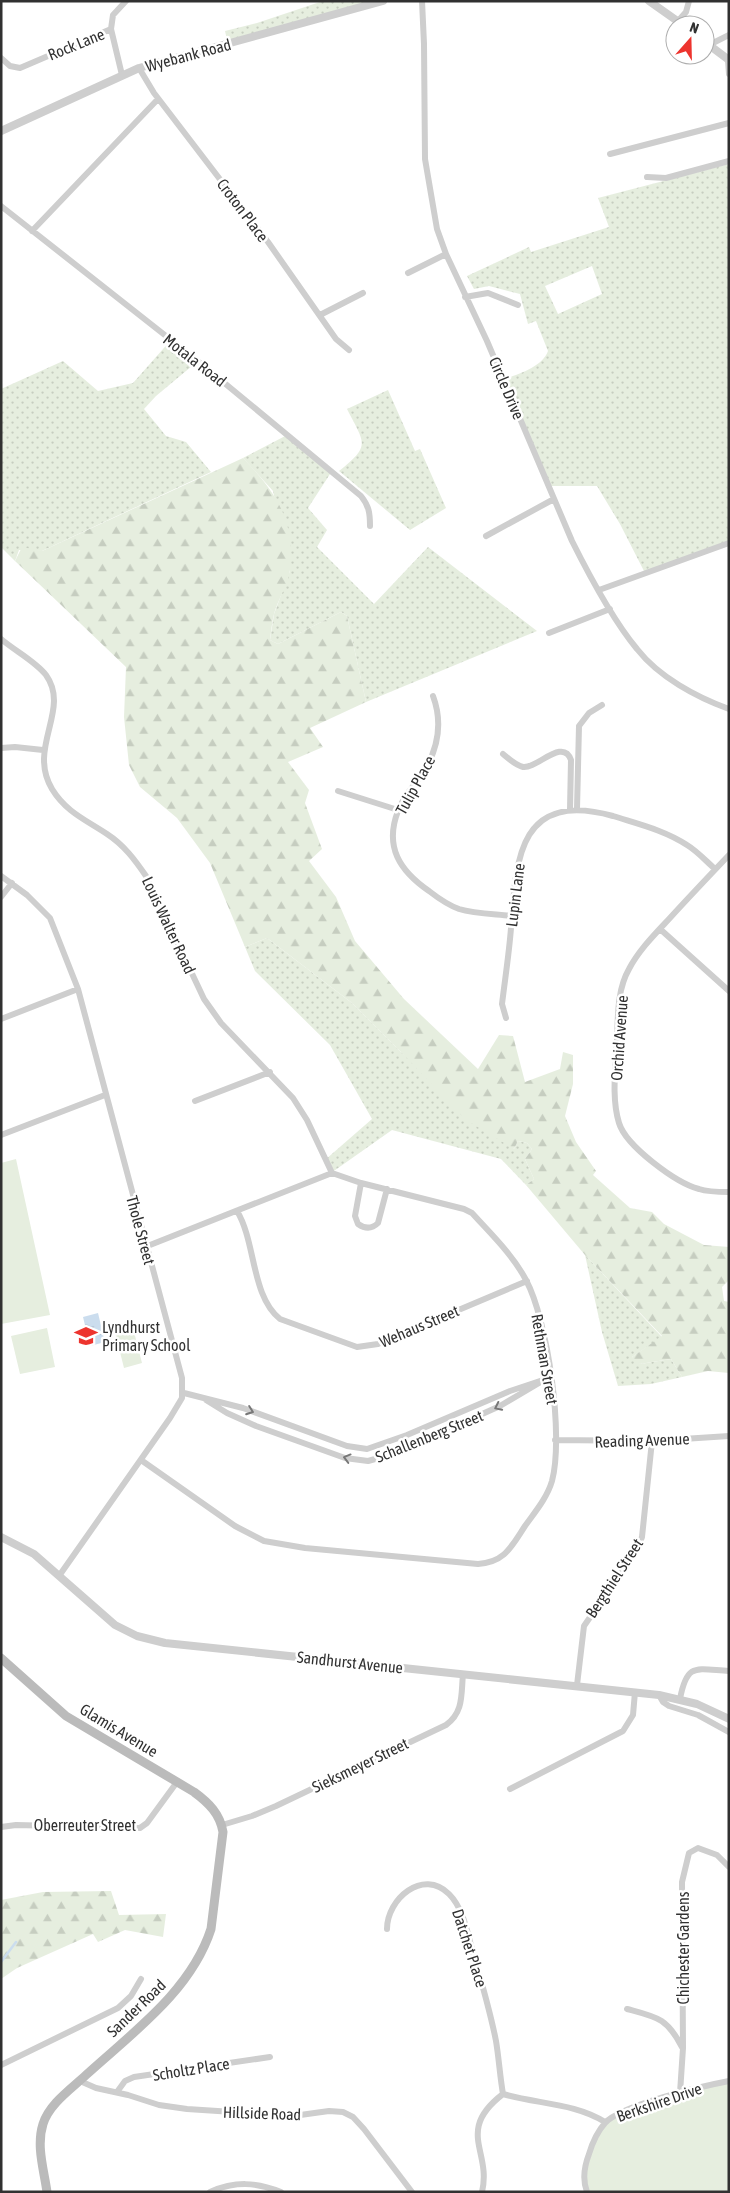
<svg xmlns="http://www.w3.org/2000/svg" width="730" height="2193" font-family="'Asap Condensed',sans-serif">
  <defs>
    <pattern id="grass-dots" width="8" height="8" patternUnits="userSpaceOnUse" patternTransform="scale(1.25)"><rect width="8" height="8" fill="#e6eedf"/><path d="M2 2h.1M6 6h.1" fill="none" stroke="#c6cdc0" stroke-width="1.8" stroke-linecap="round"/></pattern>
    <pattern id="forest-firs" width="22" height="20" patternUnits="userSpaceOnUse" patternTransform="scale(1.25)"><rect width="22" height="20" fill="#e6eedf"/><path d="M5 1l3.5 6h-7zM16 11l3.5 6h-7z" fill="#c6cdc0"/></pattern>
    <pattern id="water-ripples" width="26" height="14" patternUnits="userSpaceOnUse" patternTransform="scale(1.25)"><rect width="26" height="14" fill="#cbddee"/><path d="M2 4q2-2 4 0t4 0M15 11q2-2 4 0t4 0" fill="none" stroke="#afbecd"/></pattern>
  </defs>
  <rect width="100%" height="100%" fill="#fff"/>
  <!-- grass -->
  <path fill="url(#grass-dots)" fill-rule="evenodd" d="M323,1H384L228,44L225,31L257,23Z
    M729,164V543L645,573L620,524L597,486H549L504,379C519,374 542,367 548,351L536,321L528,324L520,294L489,286L474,289L467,276L529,247L531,252L609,227L598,198ZM592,266L602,294L558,314L545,286Z
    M171,340L198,361L156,396L144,409L166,436L186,442L211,472L42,551L19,550L15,561L1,547V389L63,361L98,391L133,383Z
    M388,390L415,451L420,449L446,508L410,530L339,471C372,445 364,443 347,409Z
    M289,434L332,471L308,508L327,530L317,547L374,604L428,547L537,631L366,702L347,616L341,612L278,644L270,640L274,614L290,571L273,491L243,458Z
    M267,938L352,1003L401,1052L514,1149L518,1141L527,1143L532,1149L525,1159L534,1179L526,1185L501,1159L392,1130L331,1173L325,1160L372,1119L330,1045L255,971L245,947Z
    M585,1255L662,1337L632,1357L640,1364L671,1359L682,1377L651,1384L618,1386L602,1332Z"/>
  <!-- forest -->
  <path fill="url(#forest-firs)" d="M243,458C275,491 296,521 290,570C288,585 278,599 274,614C272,622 271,632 270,640L278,644L341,612L347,616L366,702L310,728L323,747L288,762L309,790L305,803L322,849L309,861L336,897L355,941L404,999L478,1069L499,1035L513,1036L525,1082L560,1069L563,1052L573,1055V1084L565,1116L576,1142L596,1171L593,1175L630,1208L652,1212L664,1224L704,1245L729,1247V1280L722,1287L724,1301L729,1302V1373L708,1371L682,1377L671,1359L640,1364L635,1363L632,1357L662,1336L585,1255L526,1185L534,1179L525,1159L532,1149L527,1143L518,1141L514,1149L466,1120L401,1052L352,1003L267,938L245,947L210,863L177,818L140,787L129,765L124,717L126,667L15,561L22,547L42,551Z
    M111,1891L119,1915L166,1914L163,1937L125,1930L98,1942L93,1934L17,1968L1,1979V1900L43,1892Z"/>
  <!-- park -->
  <path fill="#e6eedf" d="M16,1159L50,1315L1,1324V1163Z
    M47,1328L55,1367L20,1374L11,1336Z
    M133,1328L142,1363L124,1368L115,1332Z
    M729,2081V2192H587L585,2188C588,2157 591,2133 617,2113Z"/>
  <!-- water -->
  <path fill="url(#water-ripples)" d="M98,1313L105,1342L90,1346L83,1317Z"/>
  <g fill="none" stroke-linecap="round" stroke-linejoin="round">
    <!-- stream -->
    <path stroke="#cbddee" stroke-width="2.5" d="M1,1962L16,1942"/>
    <!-- minor -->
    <path stroke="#cecece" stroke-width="6" d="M422,1L424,44L425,159L437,229L446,254L487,341L572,541C589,575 612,619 637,649C659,677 696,697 729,709
      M678,21L686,12L689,1
      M111,29L113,15L126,1
      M709,45L729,35
      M1,58L10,66L20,68L111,29L122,75
      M728,60L729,74
      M139,68L154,93L268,242L336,339L349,350
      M610,154L729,123
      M647,177L666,178L729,161
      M1,206L199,362L361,496C369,506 370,513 370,526
      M32,231L158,99
      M408,273L446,254
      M465,297L488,293L518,305
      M320,315L363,293
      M486,536L554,499
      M599,590L729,543
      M549,633L610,609
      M1,639C15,651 35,661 46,675C71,710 27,747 52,789C66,812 86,820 107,834C124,845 135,860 146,876L204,999L221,1023L293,1098L307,1120L332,1173
      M433,696C443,723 438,749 423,773C415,785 403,796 398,811C384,847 400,871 429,891C438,898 448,905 459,909C475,914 495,914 512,916
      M1,748L15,747L43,750
      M503,754C509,759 515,765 523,767C537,769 563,737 571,760L570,810
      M338,791L398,810
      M577,809L579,726L589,713L602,705
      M729,855C709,876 689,897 669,919C655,934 639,950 629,969C617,990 618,1016 617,1039C616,1066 611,1097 619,1123C626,1146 676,1183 699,1189C708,1192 719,1192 729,1192
      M1,876L27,895L50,918L78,989L182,1378V1398L170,1418L59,1576
      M1,897L12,883
      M660,929L729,991
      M506,1018L502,1004C505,979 509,954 511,928C516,858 519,790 613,816C638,824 664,830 687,845C697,851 706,861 715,869
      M1,1019L78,989
      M195,1101L270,1072
      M1,1135L105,1095
      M361,1183L355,1216L358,1224C365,1229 372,1229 378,1223L387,1189
      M237,1211C256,1242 251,1296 280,1319L357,1347L378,1344L527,1281
      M184,1393L243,1408L347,1446L367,1449L407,1435L510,1391L552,1377
      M206,1400L227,1413L256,1426L345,1458L368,1461L393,1454L500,1406L539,1383
      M555,1440L652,1441L729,1436
      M141,1460L235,1526L264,1541L305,1548L478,1564C505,1562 511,1547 525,1526C535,1512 547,1498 552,1481C564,1436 548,1321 526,1280C513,1255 491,1234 472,1213L464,1209L361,1183L332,1173L145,1247
      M577,1685L584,1626L637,1549L642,1537L652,1441
      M659,1695L663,1702L669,1706L698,1715L729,1732
      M680,1699C687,1662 696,1669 729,1671
      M510,1789L623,1731L633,1715L635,1692
      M222,1825L252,1816L276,1806L446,1725C464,1712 461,1694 463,1674
      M1,1827L16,1825L140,1828L147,1823L177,1782
      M387,1929C387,1899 423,1868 449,1894C463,1908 467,1931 472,1949C481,1980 490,2010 496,2041C499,2059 500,2077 503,2094
      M627,2009C657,2017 667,2018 682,2047
      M1,2065L118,2008L131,1996L141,1979
      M80,2081L96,2088L128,2095L159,2105L187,2109L293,2116L329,2111L343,2112L353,2117L364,2129L412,2192
      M117,2092L125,2081L134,2077L270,2057
      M680,2093L683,2048L682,1882L689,1853L698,1848L717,1855L729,1867
      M503,2094C537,2104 575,2103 605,2122
      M210,2192C235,2181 256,2182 281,2192
      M482,2192C492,2151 455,2131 503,2094
      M587,2192C582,2179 584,2167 589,2154C592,2144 597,2132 605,2123C621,2105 703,2086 729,2081"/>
    <!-- tertiary -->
    <path stroke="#cecece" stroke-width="8" d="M649,1L683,25
      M705,42L729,60
      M1,131L139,68L383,1
      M1,1537L34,1554L115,1625L137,1636L165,1643L659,1695L697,1704L729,1719"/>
    <!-- secondary -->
    <path stroke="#bbb" stroke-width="9" d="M1,1658L66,1716L194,1792C209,1803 220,1814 223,1832L211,1929C191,1991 132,2033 86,2075C71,2089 49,2104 43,2124C36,2146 44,2170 47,2192"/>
  </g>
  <!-- one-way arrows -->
  <defs><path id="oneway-chevron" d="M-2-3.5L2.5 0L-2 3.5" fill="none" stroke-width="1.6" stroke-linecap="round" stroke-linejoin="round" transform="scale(1.25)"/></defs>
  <g stroke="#787878">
    <use href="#oneway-chevron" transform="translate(498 1407) rotate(154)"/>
    <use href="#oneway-chevron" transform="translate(250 1411) rotate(20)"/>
    <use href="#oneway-chevron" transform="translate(347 1458) rotate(-165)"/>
  </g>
  <!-- icons -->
  <defs>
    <symbol id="school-bare" viewBox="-9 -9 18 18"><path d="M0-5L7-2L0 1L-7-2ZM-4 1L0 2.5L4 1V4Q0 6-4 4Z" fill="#ed342e" stroke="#fff" stroke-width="2.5" paint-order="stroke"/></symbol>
  </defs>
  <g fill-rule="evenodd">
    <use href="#school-bare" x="70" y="1320" width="32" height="32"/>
  </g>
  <g text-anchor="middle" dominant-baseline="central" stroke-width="5" stroke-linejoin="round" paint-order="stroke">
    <!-- street labels -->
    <g font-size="16" fill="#313131" stroke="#fff">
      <text transform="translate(76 44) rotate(-22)">Rock Lane</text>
      <text transform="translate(188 55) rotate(-15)">Wyebank Road</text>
      <text transform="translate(243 210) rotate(53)">Croton Place</text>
      <text transform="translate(195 360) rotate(38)">Motala Road</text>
      <text transform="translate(507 388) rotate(67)">Circle Drive</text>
      <text transform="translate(415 785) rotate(-61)">Tulip Place</text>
      <text transform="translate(515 895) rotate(-83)">Lupin Lane</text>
      <text transform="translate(169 925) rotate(65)">Louis Walter Road</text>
      <text transform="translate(619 1038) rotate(-86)">Orchid Avenue</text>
      <text transform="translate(141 1230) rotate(75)">Thole Street</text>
      <text transform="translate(419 1326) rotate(-23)">Wehaus Street</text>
      <text transform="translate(545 1359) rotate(80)">Rethman Street</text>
      <text transform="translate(429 1436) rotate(-22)">Schallenberg Street</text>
      <text transform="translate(642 1440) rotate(-2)">Reading Avenue</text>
      <text transform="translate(614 1578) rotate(-57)">Bergthiel Street</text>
      <text transform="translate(350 1662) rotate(6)">Sandhurst Avenue</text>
      <text transform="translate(119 1730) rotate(31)">Glamis Avenue</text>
      <text transform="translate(360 1765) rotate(-26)">Sieksmeyer Street</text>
      <text x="85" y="1825">Oberreuter Street</text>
      <text transform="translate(470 1948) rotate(72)">Datchet Place</text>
      <text transform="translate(683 1948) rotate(-90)">Chichester Gardens</text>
      <text transform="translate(136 2008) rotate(-44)">Sander Road</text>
      <text transform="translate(191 2069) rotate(-9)">Scholtz Place</text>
      <text transform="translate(659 2102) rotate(-19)">Berkshire Drive</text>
      <text transform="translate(262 2113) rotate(2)">Hillside Road</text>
    </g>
    <!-- poi labels -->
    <g font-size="16" fill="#313131" stroke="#fff" text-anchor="start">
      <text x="102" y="1327">Lyndhurst<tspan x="102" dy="18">Primary School</tspan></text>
    </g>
  </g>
  <!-- border -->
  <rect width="730" height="2193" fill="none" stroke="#313131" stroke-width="5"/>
  <!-- north arrow -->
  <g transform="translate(690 40) rotate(20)"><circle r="24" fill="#ffffff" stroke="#adadad"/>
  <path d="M0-4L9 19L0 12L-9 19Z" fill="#ed342e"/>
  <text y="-8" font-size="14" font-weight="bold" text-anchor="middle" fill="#313131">N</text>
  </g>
</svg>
